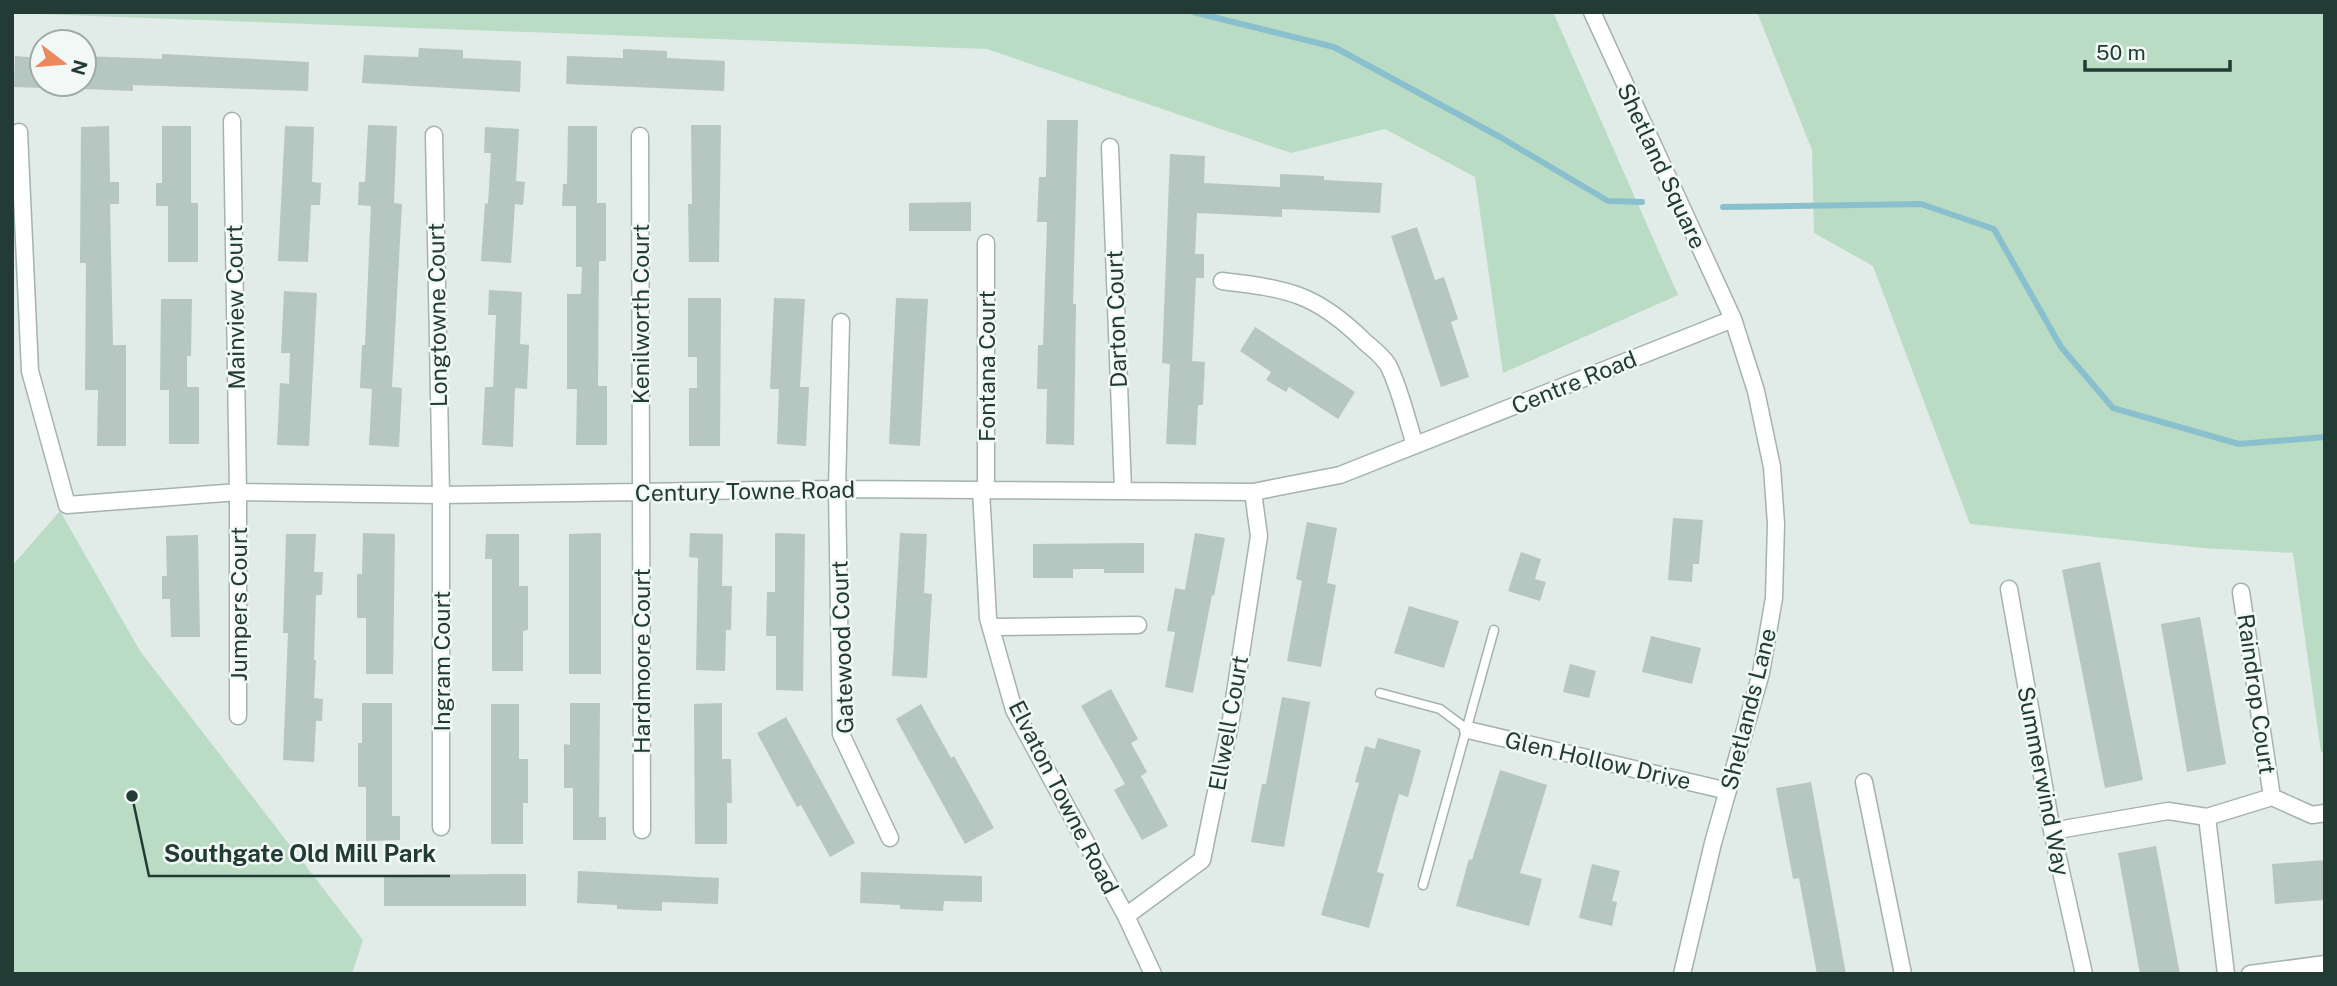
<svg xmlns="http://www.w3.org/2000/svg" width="2337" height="986" font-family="'Public Sans',sans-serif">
  <rect width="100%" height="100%" fill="#e1ebe7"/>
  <!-- green -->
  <path fill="#badcc5" d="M1553,12L1678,295L1503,373L1475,177L1385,129L1291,153L987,49L12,13Z
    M1757,12H2325V752H2321L2293,553L2203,548L1970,524L1873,266L1814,233L1812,150Z
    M60,511L140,651L363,940L352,974H12V566Z"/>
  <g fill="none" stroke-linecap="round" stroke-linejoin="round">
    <!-- stream -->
    <path stroke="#8ac0ce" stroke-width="6" d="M1193,12L1334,47L1500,137L1608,201L1642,202
      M1723,207L1921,204L1994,229L2061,347L2113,408L2239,444L2325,437"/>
  </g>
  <!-- building -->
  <path fill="#b6c6c0" d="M419,48L463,50V58L521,61L520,92L362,83L364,55L418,57Z
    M623,49L667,51V58L725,61L724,91L566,84L567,56L623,58Z
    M162,54L309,62L308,91L133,85V91L84,89V56L162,59Z
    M15,56L42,58V88L14,87Z
    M1047,120H1078L1073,304H1076L1074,445L1046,444L1047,389H1037L1038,345H1043L1047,222H1037L1039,177H1046Z
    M368,125L397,126L394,203L402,204L392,387L402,388L399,447L369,445L372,389L360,388L362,345H365L371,206L358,205L359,182H365Z
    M691,125H721L719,262H689L688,204H692Z
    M109,126L110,182H119V204H110L113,345H126V446H97L98,390H85L86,263H80L81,127Z
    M162,126H191V203H198V262H168V206H156V183H162Z
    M285,126L314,127L312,182L321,183L320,205H311L308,262L278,261Z
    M568,126H597V203H606V261H599L598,386H607V445H576L577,389H567V294H581L582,267H576V206H562L563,184H567Z
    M485,127L519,129L516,181L525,182L523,205L515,204L511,263L481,261L485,203L488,204L491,153H484Z
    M1170,154L1205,156L1204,183L1280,187V174L1324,176V180L1382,183L1380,213L1282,209V217L1197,213L1195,254H1204V278H1196L1192,361L1205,362L1203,405H1198L1196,445L1166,444L1170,364L1162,363Z
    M971,202V231H909V203Z
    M1417,227L1435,280L1444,277L1458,319L1451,322L1469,377L1441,387L1391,236Z
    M489,290L522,292L520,344L529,345L527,389L515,388L513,447L482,445L485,387H493L496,315H488Z
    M284,291L317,293L309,446L277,445L280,383L289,384L290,353H281Z
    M688,298H721L720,446H689V388H697V357H688Z
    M774,298L805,299L800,387H809L806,446L777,444L779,389H770Z
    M896,298L928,299L920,446L889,444Z
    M161,299H192L191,356H187V387H199V444H169V390H160Z
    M1255,327L1355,392L1338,419L1289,387L1286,392L1266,380L1271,372L1240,351Z
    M1673,518L1703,520L1699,564H1693L1692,582L1668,580Z
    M1307,522L1337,528L1327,583L1336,585L1321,667L1287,661L1302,581L1296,579Z
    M363,533L395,534L393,674H366V618H357V574H362Z
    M601,533V674H569V534Z
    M690,533L723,534L722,586H732L731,630H726L725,671L696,670L698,558L689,557Z
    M775,533L805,534L803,691L776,690V636H766L767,592H775Z
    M900,533L927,534L924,593L932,594L927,678L892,676Z
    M1195,533L1225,538L1214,596L1212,595L1193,693L1165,687L1175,632L1167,631L1175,588L1185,590Z
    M286,534H316L314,572H323L322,595H316L314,660H316L314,698L323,699L322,721H316L314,762L283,760L288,633H283Z
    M486,534H519V586H528V630L523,631V671H492V559H485Z
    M198,535L200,637H171L170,599H162V576H167L166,536Z
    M1144,543V573H1104V569H1073V578H1033V544Z
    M1521,552L1541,559L1535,579L1546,582L1540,601L1508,591Z
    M2100,562L2143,780L2105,788L2062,570Z
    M1409,606L1459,621L1444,668L1394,653Z
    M2200,617L2226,764L2187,772L2161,624Z
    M1651,636L1701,648L1692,684L1642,672Z
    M1570,664L1596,671L1589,698L1563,692Z
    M1111,689L1138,739L1131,743L1147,772L1141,776L1168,826L1142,840L1114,790L1125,784L1081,706Z
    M1282,697L1310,702L1284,847L1251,842L1262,784H1266Z
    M362,703H392V816H400V840L366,841V787H358V743H362Z
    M570,703H600L599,817H606V840H573V788H564V744L570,745Z
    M722,703V759H731L732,803H727V844H695L694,704Z
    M491,704H519V759H528V803H523V844H491Z
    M921,704L951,758L954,756L994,828L965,844L896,719Z
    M786,717L855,843L830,857L801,805L797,807L757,733Z
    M1378,738L1421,750L1408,797L1399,794L1377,872L1384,874L1369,928L1321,915L1359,783L1355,782L1365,746L1375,749Z
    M1500,770L1547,785L1520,873L1542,879L1529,926L1456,906L1469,859L1472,860Z
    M1811,782L1846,974H1817L1799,878L1793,879L1776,788Z
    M2156,846L2180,974H2140L2118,853Z
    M2325,860V900L2275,904L2272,864Z
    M1592,864L1620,871L1612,901L1617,902L1612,926L1579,918Z
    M578,871L719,878L718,904L662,902V911L617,909V905L577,903Z
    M861,872L982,876V902L944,901L943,911L900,909V905L860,903Z
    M526,874V906H384V875Z"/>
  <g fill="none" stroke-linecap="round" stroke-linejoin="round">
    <defs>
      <path id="service" d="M1380,693L1440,709L1468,730
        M1423,885L1494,630"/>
      <path id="minor" d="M1592,12L1733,319L1756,391L1772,467L1776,524L1774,598L1761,673L1713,843L1682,974
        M232,121L238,492V716
        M19,132L30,371L67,505L238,492L441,495L837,489L1253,492L1340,475L1733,319
        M434,135L441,495V827
        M640,136L642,830
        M1110,147L1123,490
        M986,243V490
        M1222,281C1288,289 1316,293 1365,342C1373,349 1386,359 1390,369C1401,393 1407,420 1415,445
        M841,322L837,489L841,734L890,838
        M981,490L988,618L1014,710L1126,916L1153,974
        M2009,589L2052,831L2084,974
        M2241,592L2272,797
        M991,627L1138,625
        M1468,730L1728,791
        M1864,782L1903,974
        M2207,817L2226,974
        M2052,831L2168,811L2207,817L2272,797L2312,815L2325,813
        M1126,916L1202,860L1231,719L1259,536L1253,492
        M2250,974L2325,964"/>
    </defs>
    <!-- service casing -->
    <use href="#service" stroke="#a4b3ae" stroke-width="11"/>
    <!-- minor casing -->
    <use href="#minor" stroke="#a4b3ae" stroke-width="19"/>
    <!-- service -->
    <use href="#service" stroke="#fff" stroke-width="8"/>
    <!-- minor -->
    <use href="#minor" stroke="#fff" stroke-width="16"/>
  </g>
  <g text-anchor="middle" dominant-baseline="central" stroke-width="5" stroke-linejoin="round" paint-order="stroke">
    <!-- street labels -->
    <g font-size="23" fill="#223b35" stroke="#f1f8f5">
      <text transform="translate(1662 166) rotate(65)">Shetland Square</text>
      <text transform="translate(235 307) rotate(-91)">Mainview Court</text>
      <text transform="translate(640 314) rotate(-90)">Kenilworth Court</text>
      <text transform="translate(437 315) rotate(-91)">Longtowne Court</text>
      <text transform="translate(1116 319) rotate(-92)">Darton Court</text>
      <text transform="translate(986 366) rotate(-90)">Fontana Court</text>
      <text transform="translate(1574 382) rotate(-22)">Centre Road</text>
      <text transform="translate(745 491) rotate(-1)">Century Towne Road</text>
      <text transform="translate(238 604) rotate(-90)">Jumpers Court</text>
      <text transform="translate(842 647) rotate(-92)">Gatewood Court</text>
      <text transform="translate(441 661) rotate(-90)">Ingram Court</text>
      <text transform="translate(641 661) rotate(-90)">Hardmoore Court</text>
      <text transform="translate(2257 694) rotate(82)">Raindrop Court</text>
      <text transform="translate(1748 709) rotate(-76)">Shetlands Lane</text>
      <text transform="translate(1228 723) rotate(-80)">Ellwell Court</text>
      <text transform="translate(1598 760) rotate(13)">Glen Hollow Drive</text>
      <text transform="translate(2044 781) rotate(79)">Summerwind Way</text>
      <text transform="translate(1064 797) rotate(63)">Elvaton Towne Road</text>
    </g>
  </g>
  <!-- callouts -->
  <path fill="none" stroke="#223b35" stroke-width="2.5" d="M132 796L149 876H450"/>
  <circle fill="#223b35" stroke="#f1f8f5" stroke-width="2.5" cx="132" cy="796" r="7"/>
  <g font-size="24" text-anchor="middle" font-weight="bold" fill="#223b35" stroke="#f1f8f5" stroke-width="5" stroke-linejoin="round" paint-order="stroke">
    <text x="300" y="862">Southgate Old Mill Park</text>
  </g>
  <!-- border -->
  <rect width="2337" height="986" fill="none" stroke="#223b35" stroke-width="28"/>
  <!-- north arrow -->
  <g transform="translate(63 63) rotate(106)"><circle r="33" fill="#f1f8f5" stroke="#9eaca8" stroke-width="2"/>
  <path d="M0-5L12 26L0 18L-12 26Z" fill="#ed885d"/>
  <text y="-10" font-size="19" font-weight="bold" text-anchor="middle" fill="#223b35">N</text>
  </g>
  <!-- scale -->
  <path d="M2085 60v10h145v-10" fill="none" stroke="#223b35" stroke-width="3.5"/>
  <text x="2096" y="60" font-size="21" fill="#223b35" stroke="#f1f8f5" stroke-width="5" paint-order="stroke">50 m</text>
</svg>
